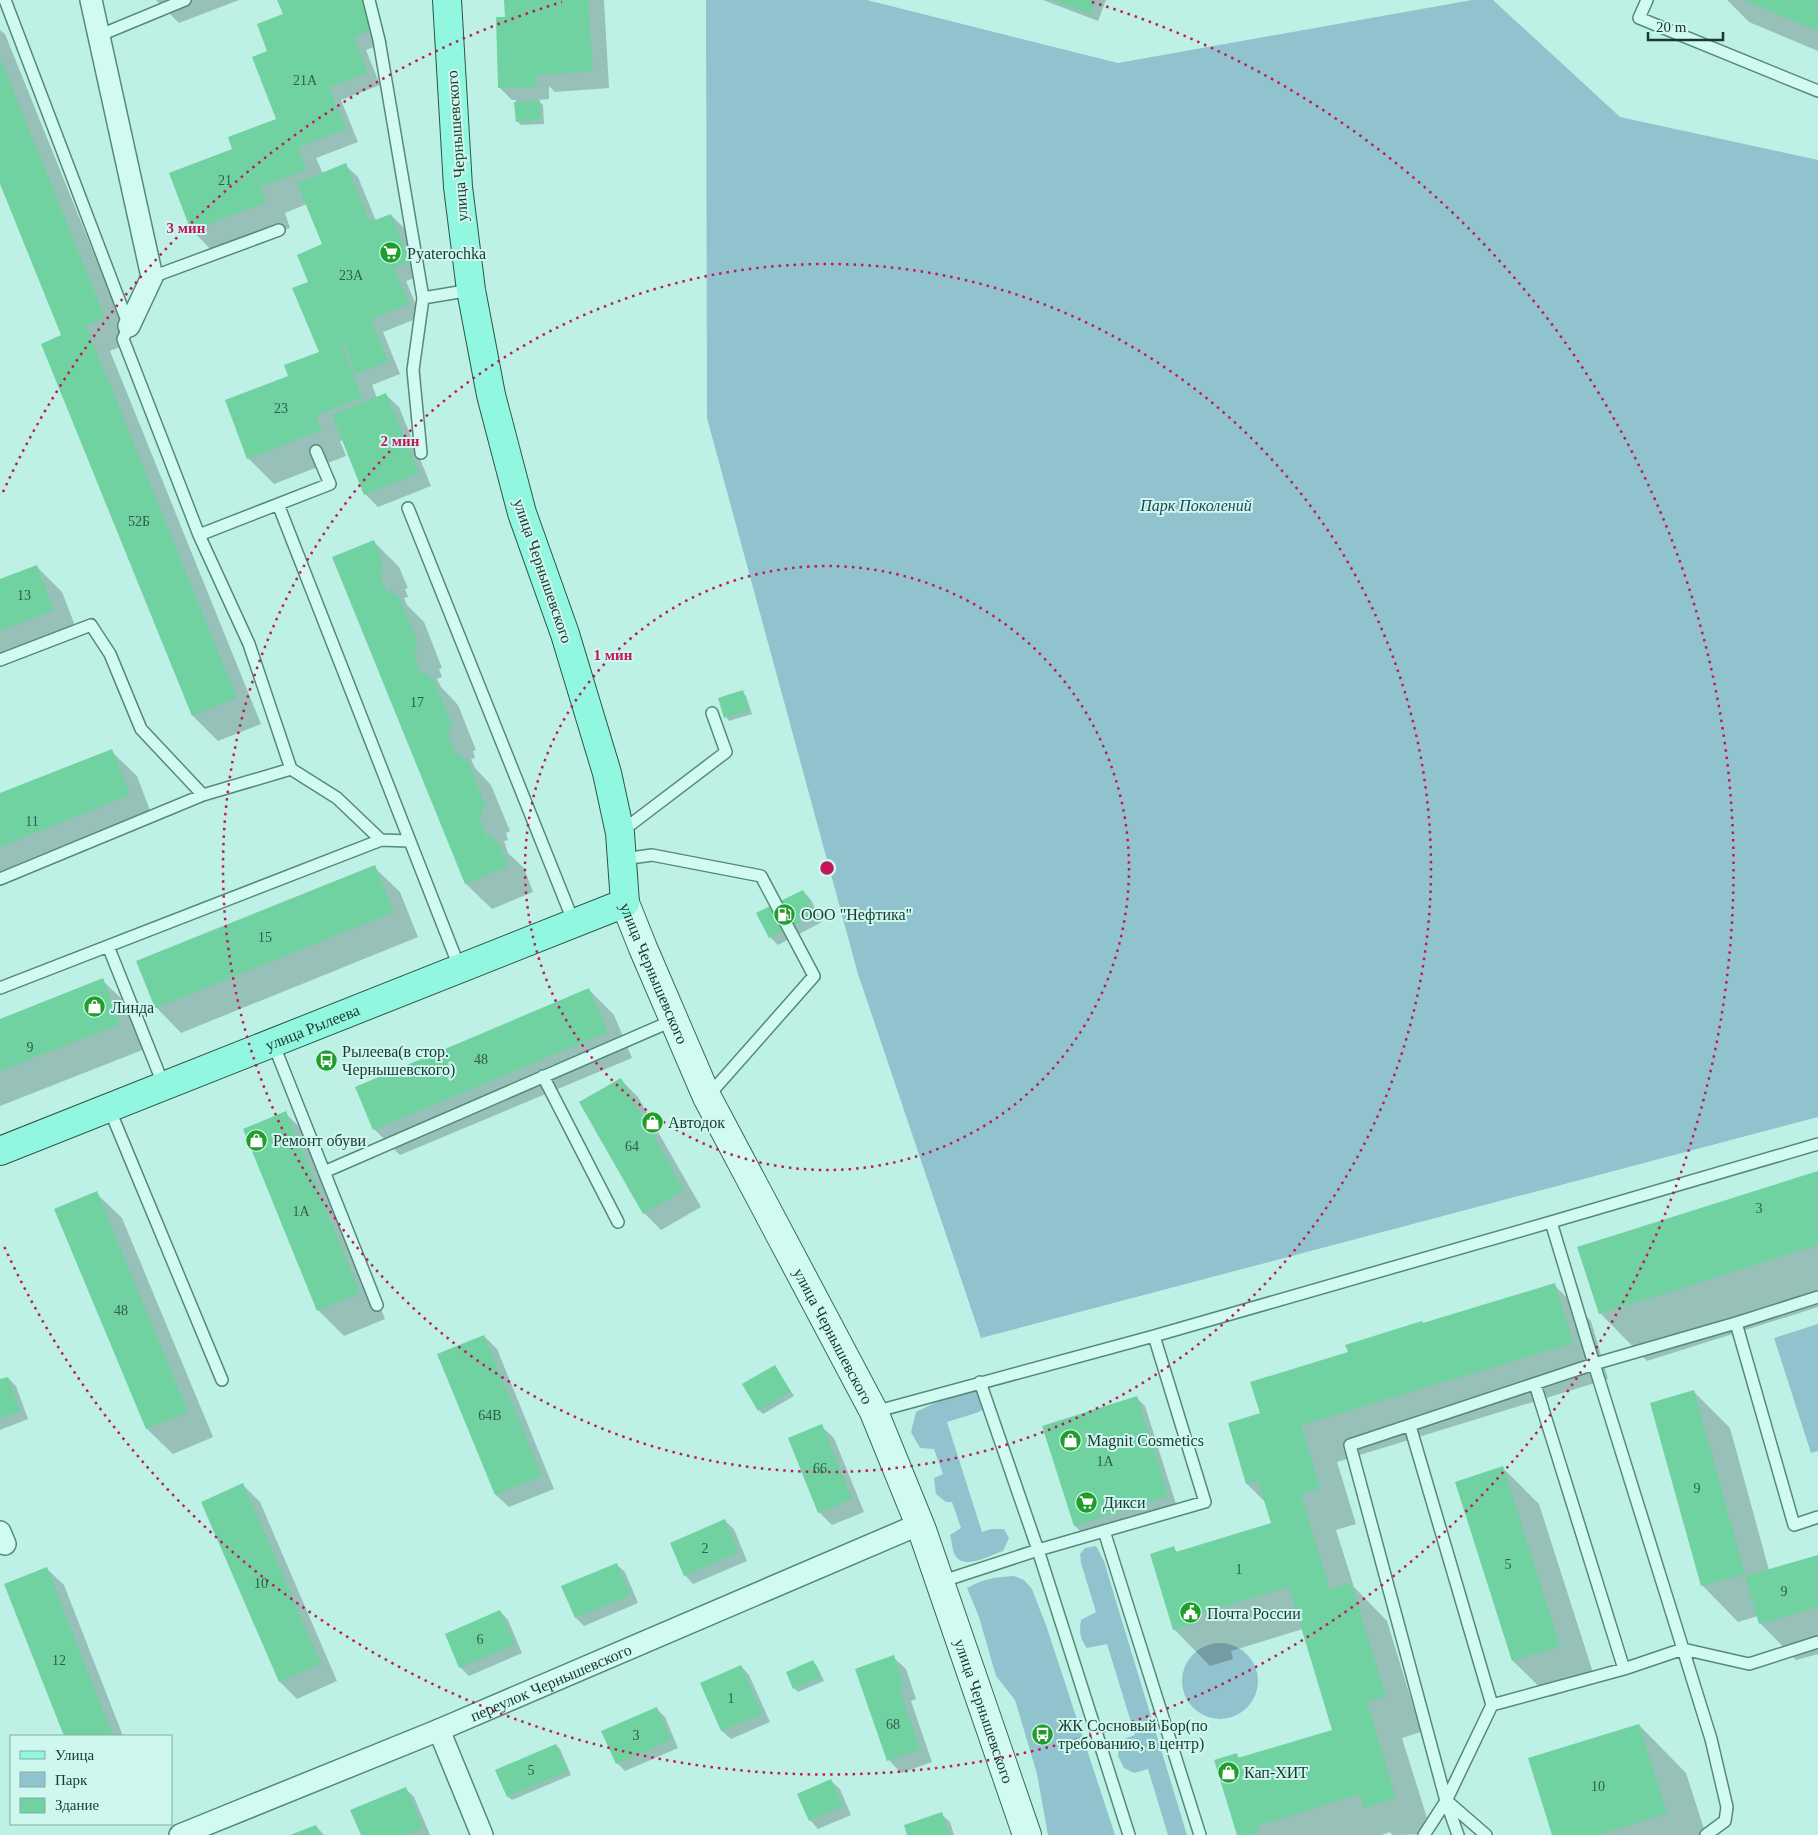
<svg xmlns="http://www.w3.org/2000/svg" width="1818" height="1835" font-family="Georgia,serif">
  <rect width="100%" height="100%" fill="#bdf1e6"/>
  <!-- green -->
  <path fill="#91c3cf" d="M706,0H867L1118,63L1472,0H1493L1620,117L1818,160V1117L981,1338L858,974L707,418Z
    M1818,1324V1451L1811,1453L1774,1338Z
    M985,1389L988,1405L979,1412L947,1422L982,1532L991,1529H1004L1009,1538L1003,1551C990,1555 964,1571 955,1555C952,1550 952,1541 950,1535L961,1528L952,1502H946L936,1494L934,1478L943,1474L934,1449L920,1448L911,1432L916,1412C938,1401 961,1390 985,1389Z
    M1096,1546L1104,1561L1115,1598L1187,1835H1168L1148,1769L1134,1773L1124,1768L1118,1756L1119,1745L1124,1739L1135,1735L1107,1644L1087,1648C1080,1639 1079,1631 1081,1620L1096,1612L1081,1563L1080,1554L1085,1548Z
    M1014,1576L1024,1580L1032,1589L1047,1628L1115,1835H1048L1037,1774L1015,1700L996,1676L979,1617L967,1588C983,1579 995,1577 1014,1576Z
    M1182 1681a38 38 0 1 1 76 0a38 38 0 1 1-76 0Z"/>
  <!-- shadow -->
  <path fill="#0003" d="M156,0H239L179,23Z
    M279,0H371L387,42L366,50L380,85L341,100L358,142L316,158L323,174L345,165L358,177L376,221L391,215L404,228L423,275L406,281L421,317L383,332L400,374L372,385L377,398L386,395L399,407L431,486L378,507L365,494L343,440L340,441L346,456L274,484L248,458L290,377L320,352L309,283L324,245L307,204L285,213L290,228L217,256L192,230L234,149L278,120L269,51L284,15Z
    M505,0H604L609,88L555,92L549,86V99L538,100L543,105L544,124L521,125L517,121L516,100H512L500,88L508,18Z
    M1043,0H1106L1098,21Z
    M1727,0H1818V51L1749,22Z
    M0,30L5,34L130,343L110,351L261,724L218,741L193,716L63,336L0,181Z
    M374,542L399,567L408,588L405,589L408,597L404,598L407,605L424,622L442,668L439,669L442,677L437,679L441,687L458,705L476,750L473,751L475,758L471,759L475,768L491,785L510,831L506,833L508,840L504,841L508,853L524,868L533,892L492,909L466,884L334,558Z
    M36,566L62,592L79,636L0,667V580Z
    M742,692L746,696L752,714L729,721L726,717Z
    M111,751L137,776L154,821L0,882V795Z
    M374,867L400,892L418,937L181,1033L156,1007Z
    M803,891L811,900L822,922L778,945L770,937Z
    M102,980L128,1005L145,1049L0,1106V1020Z
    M589,990L614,1015L632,1058L400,1155L374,1129Z
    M621,1080L638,1097L701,1207L661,1230L644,1213Z
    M285,1113L311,1138L385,1319L344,1336L318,1310Z
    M1818,1172V1307L1647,1361L1600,1313Z
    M96,1193L122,1218L213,1437L173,1454L147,1429L56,1210Z
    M1554,1285L1591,1321L1608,1379L1337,1462L1356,1524L1336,1530L1354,1587L1387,1621L1421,1732L1402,1738L1432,1834L1393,1835L1390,1832L1381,1835H1238L1236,1755L1241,1759L1334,1731L1303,1629L1231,1651L1233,1659L1210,1666L1174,1629L1173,1548L1178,1553L1273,1524L1266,1503L1247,1484L1262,1414L1349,1353L1424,1325Z
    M484,1336L497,1349L554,1489L509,1507L496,1495Z
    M775,1367L794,1396L763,1414L759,1410Z
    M8,1378L16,1386L28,1419L0,1430V1381Z
    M1694,1392L1730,1428L1769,1570L1818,1556V1654L1796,1660L1760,1623L1758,1616L1738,1622L1702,1585Z
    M1136,1397L1145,1406L1176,1504L1083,1534L1075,1526L1043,1427Z
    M821,1426L834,1438L864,1512L832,1525L819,1512Z
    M1503,1468L1539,1504L1596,1682L1550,1697L1513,1661L1456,1482Z
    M243,1485L260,1502L337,1681L297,1699L280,1682Z
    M725,1521L734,1529L747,1561L693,1584L685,1575Z
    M616,1564L625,1572L638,1603L584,1626L576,1618Z
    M46,1568L64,1585L123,1736H65L6,1584Z
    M500,1611L508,1620L522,1653L469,1676L460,1667Z
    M893,1657L906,1669L916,1699L911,1701L932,1762L901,1773L889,1760Z
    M813,1662L817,1666L824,1681L798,1692L794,1688Z
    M741,1666L749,1675L770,1722L731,1739L722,1731L702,1683Z
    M656,1708L665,1717L678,1748L625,1771L617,1763Z
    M1639,1725L1686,1773L1706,1835H1553Z
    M556,1745L560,1749L571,1775L512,1800L508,1797Z
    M831,1781L840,1789L851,1815L818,1829L810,1820Z
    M406,1789L414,1797L430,1835H362Z
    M941,1814L950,1822L954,1835H908Z
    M316,1826L324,1835H293Z"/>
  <!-- building -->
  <path fill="#70d2a1" d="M277,0H364L375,29L354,37L368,73L329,87L346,129L298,147L306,170L260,187L266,202L191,231L169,173L232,149L228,137L276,119L252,57L267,51L257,24L283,14Z
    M504,0H588L593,71L537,75V87L498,88L496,17H505Z
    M1053,0H1095L1090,14Z
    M1744,0H1818V31Z
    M0,58L105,317L86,326L237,698L192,716L41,344L61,335L0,184Z
    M540,100L541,120L516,122L514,102Z
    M346,163L370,222L391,214L411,262L394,268L409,304L371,319L388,361L356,374L343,342L341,343L362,398L316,415L322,430L247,459L225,400L288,376L284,365L319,352L292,288L308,282L297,255L322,244L297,183Z
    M386,393L419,473L364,495L332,415Z
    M374,540L383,563L380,564L383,571L379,573L387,592L392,590L395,596L398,595L418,642L415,644L418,651L413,653L421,674L426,672L429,679L433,678L452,724L448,726L451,732L447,734L455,754L459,753L462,759L466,758L486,806L481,808L483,814L479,816L487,837L492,835L495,843L499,842L508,866L465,884L332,557Z
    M37,565L54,610L0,631V579Z
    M743,690L749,710L724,718L718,698Z
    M112,749L130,795L0,847V793Z
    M375,865L394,912L155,1008L136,961Z
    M803,890L815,914L769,938L756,913Z
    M103,978L120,1024L0,1071V1019Z
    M589,988L608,1032L373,1130L355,1087Z
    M621,1078L684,1190L643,1214L579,1102Z
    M286,1111L360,1293L317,1311L243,1129Z
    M1818,1171V1245L1599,1314L1577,1247Z
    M97,1191L188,1412L146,1429L54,1209Z
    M1555,1283L1573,1343L1301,1425L1320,1488L1301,1494L1330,1590L1351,1583L1386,1696L1367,1702L1396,1798L1364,1808L1360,1794L1257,1826L1259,1832L1248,1835H1237L1214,1760L1237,1753L1238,1758L1332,1730L1289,1587L1195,1615L1197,1623L1173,1630L1150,1554L1174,1546L1176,1552L1271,1523L1258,1481L1246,1484L1228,1423L1260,1413L1250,1382L1348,1352L1345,1345L1422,1321L1423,1323Z
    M484,1335L542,1476L495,1495L437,1354Z
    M775,1365L791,1392L758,1411L742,1384Z
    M8,1377L20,1411L0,1418V1379Z
    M1694,1390L1745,1574L1701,1586L1650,1403Z
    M1137,1396L1168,1496L1074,1526L1042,1426Z
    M822,1424L852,1499L818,1513L788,1438Z
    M1503,1466L1560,1646L1512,1661L1455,1482Z
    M243,1483L321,1664L279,1682L201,1502Z
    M725,1519L739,1552L684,1576L670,1543Z
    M1818,1555V1607L1759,1624L1745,1576Z
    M617,1563L630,1595L575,1618L561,1586Z
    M47,1567L113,1736H64L4,1584Z
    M500,1610L515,1644L459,1668L445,1634Z
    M894,1655L904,1686L899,1688L920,1749L887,1761L855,1669Z
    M813,1660L821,1677L793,1689L786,1672Z
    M741,1665L762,1714L721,1731L700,1683Z
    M657,1707L671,1740L616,1764L601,1731Z
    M1639,1724L1667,1813L1598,1835H1552L1528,1758Z
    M556,1744L568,1771L507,1797L495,1770Z
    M831,1779L843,1806L809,1821L797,1794Z
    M406,1787L423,1828L407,1835H361L350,1810Z
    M942,1812L950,1835H907L904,1825Z
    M316,1825L320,1835H290Z"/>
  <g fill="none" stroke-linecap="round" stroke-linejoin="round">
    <defs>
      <path id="lane" d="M5,0L129,326L123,339L199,535L330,484L316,451
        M369,0L379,40L423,298L413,370L421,453
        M1647,0L1639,18L1818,91
        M98,36L185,0
        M152,277L279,230
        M423,298L471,290
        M278,504L460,969
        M408,508L574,923
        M199,535L249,644L291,769L337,798L381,840L409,841
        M0,660L91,625L110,654L141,729L203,795
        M622,831L726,752L712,713
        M623,859L652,855L761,876L814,976L708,1096
        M0,879L203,795L291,769
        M108,946L164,1086
        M0,988L381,840
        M273,1043L377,1305
        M543,1076L618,1222
        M109,1108L222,1380
        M324,1172L674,1020
        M1551,1222L1818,1144
        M1736,1323L1818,1297
        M980,1382L1038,1550L1129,1835
        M1535,1384L1624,1669
        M874,1412L1154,1336
        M1410,1426L1492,1705L1624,1669L1683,1649L1594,1364L1736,1323L1794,1525L1818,1517
        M1104,1531L1200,1835
        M940,1582L1038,1550L1205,1502L1154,1336L1551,1222L1594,1364L1350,1445L1446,1801L1424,1835
        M1448,1802L1486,1835
        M1458,1835L1446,1801L1492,1705
        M1706,1835L1725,1821L1727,1807L1711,1739L1683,1649L1749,1664L1818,1642"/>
      <g id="street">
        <path d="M91,0L152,277L129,326"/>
        <path d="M0,1532L5,1544"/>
        <path d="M439,1730L482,1835"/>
        <path id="s1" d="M180,1835L439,1730L920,1524"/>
      </g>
      <g id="secondary">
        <path id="s2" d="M625,903L643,948L707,1097L874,1412L922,1530L1027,1835"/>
      </g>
      <g id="primary">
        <path id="s3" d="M0,1151L625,903L620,833L607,773L565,634L522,513L491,395L471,290L458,187L447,0"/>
      </g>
    </defs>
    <!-- lane casing -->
    <use href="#lane" stroke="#558a76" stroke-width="14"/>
    <!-- street casing -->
    <use href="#street" stroke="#558a76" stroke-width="24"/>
    <!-- secondary casing -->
    <use href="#secondary" stroke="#396c56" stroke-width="30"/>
    <!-- primary casing -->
    <use href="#primary" stroke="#2a5743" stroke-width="30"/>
    <!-- lane -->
    <use href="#lane" stroke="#d1fbf2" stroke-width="11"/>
    <!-- street -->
    <use href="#street" stroke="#d1fbf2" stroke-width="21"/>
    <!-- secondary -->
    <use href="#secondary" stroke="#d1fbf2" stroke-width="28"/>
    <!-- primary -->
    <use href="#primary" stroke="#92f7e0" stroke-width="28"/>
  </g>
  <!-- distance rings -->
  <g fill="none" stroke="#c2185b" stroke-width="2.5" stroke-dasharray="2.5 5">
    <circle cx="827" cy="868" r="302"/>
    <circle cx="827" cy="868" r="604"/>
    <path d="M3 492A906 906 0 0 1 562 2M1092 2A906 906 0 1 1 3 1244"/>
  </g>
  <!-- icons -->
  <defs>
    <symbol id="supermarket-disc" viewBox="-11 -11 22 22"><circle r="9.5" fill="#219d2a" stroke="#cef8ef"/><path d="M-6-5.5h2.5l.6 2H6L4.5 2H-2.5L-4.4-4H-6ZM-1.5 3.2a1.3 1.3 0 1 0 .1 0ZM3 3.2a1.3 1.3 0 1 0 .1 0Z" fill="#fff"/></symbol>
    <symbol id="fuel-disc" viewBox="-11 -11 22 22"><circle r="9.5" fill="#219d2a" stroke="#cef8ef"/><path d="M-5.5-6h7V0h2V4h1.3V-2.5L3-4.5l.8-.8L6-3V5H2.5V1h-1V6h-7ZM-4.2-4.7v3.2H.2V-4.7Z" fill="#fff"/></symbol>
    <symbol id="shop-disc" viewBox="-11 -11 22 22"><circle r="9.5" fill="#219d2a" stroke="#cef8ef"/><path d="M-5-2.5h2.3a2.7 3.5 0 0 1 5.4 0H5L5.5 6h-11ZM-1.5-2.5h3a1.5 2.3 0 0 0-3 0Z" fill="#fff"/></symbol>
    <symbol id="bus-disc" viewBox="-11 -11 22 22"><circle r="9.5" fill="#219d2a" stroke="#cef8ef"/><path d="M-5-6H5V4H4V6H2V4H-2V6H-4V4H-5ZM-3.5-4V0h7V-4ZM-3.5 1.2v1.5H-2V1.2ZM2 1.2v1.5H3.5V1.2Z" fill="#fff"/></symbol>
    <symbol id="civic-disc" viewBox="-11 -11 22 22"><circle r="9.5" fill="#219d2a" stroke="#cef8ef"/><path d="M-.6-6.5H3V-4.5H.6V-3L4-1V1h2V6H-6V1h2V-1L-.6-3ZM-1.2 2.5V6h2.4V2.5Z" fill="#fff"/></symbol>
  </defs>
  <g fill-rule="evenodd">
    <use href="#supermarket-disc" x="378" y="240" width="25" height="25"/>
    <use href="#fuel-disc" x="772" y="902" width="25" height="25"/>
    <use href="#shop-disc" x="82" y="994" width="25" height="25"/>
    <use href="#bus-disc" x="314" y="1048" width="25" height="25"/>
    <use href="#shop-disc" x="640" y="1110" width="25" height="25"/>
    <use href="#shop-disc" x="244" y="1128" width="25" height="25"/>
    <use href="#shop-disc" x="1058" y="1428" width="25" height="25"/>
    <use href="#supermarket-disc" x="1074" y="1490" width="25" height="25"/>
    <use href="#civic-disc" x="1178" y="1600" width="25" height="25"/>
    <use href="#bus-disc" x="1030" y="1722" width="25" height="25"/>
    <use href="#shop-disc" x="1216" y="1760" width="25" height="25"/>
  </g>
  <g text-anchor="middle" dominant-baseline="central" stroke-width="4" stroke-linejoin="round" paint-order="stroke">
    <!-- number labels -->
    <g font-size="14" fill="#305e49">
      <text x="305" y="80">21А</text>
      <text x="225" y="180">21</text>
      <text x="351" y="275">23А</text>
      <text x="281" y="408">23</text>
      <text x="139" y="521">52Б</text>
      <text x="24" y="595">13</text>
      <text x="417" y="702">17</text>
      <text x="32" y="821">11</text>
      <text x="265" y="937">15</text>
      <text x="30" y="1047">9</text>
      <text x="481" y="1059">48</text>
      <text x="632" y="1146">64</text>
      <text x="1759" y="1208">3</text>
      <text x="301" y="1211">1А</text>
      <text x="121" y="1310">48</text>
      <text x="490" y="1415">64В</text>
      <text x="1105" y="1461">1А</text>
      <text x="820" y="1468">66</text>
      <text x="1697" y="1488">9</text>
      <text x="705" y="1548">2</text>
      <text x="1508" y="1564">5</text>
      <text x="1239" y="1569">1</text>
      <text x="261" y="1583">10</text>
      <text x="1784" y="1591">9</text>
      <text x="480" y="1639">6</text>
      <text x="59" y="1660">12</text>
      <text x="731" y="1698">1</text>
      <text x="893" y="1724">68</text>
      <text x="636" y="1735">3</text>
      <text x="531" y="1770">5</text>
      <text x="1598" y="1786">10</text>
    </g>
    <!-- street labels -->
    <g font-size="16" fill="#1b382c" stroke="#cef8ef">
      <text transform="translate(457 146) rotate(-94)">улица Чернышевского</text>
      <text transform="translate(543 571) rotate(71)">улица Чернышевского</text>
      <text stroke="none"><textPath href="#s2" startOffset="76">улица Чернышевского</textPath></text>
      <text stroke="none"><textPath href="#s3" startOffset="336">улица Рылеева</textPath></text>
      <text stroke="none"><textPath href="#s2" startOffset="481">улица Чернышевского</textPath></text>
      <text stroke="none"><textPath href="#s1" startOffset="401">переулок Чернышевского</textPath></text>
      <text stroke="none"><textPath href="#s2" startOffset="886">улица Чернышевского</textPath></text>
    </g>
    <!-- poi labels -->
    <g font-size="16" fill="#1b382c" stroke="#cef8ef" text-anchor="start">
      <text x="407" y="253">Pyaterochka</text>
      <text x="801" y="914">ООО "Нефтика"</text>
      <text x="111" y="1007">Линда</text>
      <text x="342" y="1051">Рылеева(в стор.<tspan x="342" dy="18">Чернышевского)</tspan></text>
      <text x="668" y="1122">Автодок</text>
      <text x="273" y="1140">Ремонт обуви</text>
      <text x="1087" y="1440">Magnit Cosmetics</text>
      <text x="1103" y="1502">Дикси</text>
      <text x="1207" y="1613">Почта России</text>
      <text x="1058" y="1725">ЖК Сосновый Бор(по<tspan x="1058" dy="18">требованию, в центр)</tspan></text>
      <text x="1244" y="1772">Кап-ХИТ</text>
    </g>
    <!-- park labels -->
    <g font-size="16" font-style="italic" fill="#204456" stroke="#cef8ef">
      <text x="1196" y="505">Парк Поколений</text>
    </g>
  </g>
  <circle cx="827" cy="868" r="8" fill="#c2185b" stroke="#cef8ef" stroke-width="2.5"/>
  <g font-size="15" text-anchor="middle" font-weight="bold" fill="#c2185b" stroke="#cef8ef" stroke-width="4" stroke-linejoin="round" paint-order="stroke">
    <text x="186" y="233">3 мин</text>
    <text x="400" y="446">2 мин</text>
    <text x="613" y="660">1 мин</text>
  </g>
  <!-- legend -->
  <rect x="10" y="1735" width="162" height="90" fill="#cef8ef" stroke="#86aba1"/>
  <rect x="20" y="1751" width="25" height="8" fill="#92f7e0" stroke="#86aba1"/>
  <text x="55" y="1760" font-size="15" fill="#1b382c">Улица</text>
  <rect x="20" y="1772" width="25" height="15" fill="#91c3cf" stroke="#86aba1"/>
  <text x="55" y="1785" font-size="15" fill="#1b382c">Парк</text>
  <rect x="20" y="1798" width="25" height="15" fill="#70d2a1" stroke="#86aba1"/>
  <text x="55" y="1810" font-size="15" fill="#1b382c">Здание</text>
  <!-- scale -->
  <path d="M1648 32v8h75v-8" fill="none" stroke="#1b382c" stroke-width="2.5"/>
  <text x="1656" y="32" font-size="15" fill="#1b382c" stroke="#cef8ef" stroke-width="4" paint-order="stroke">20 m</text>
</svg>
